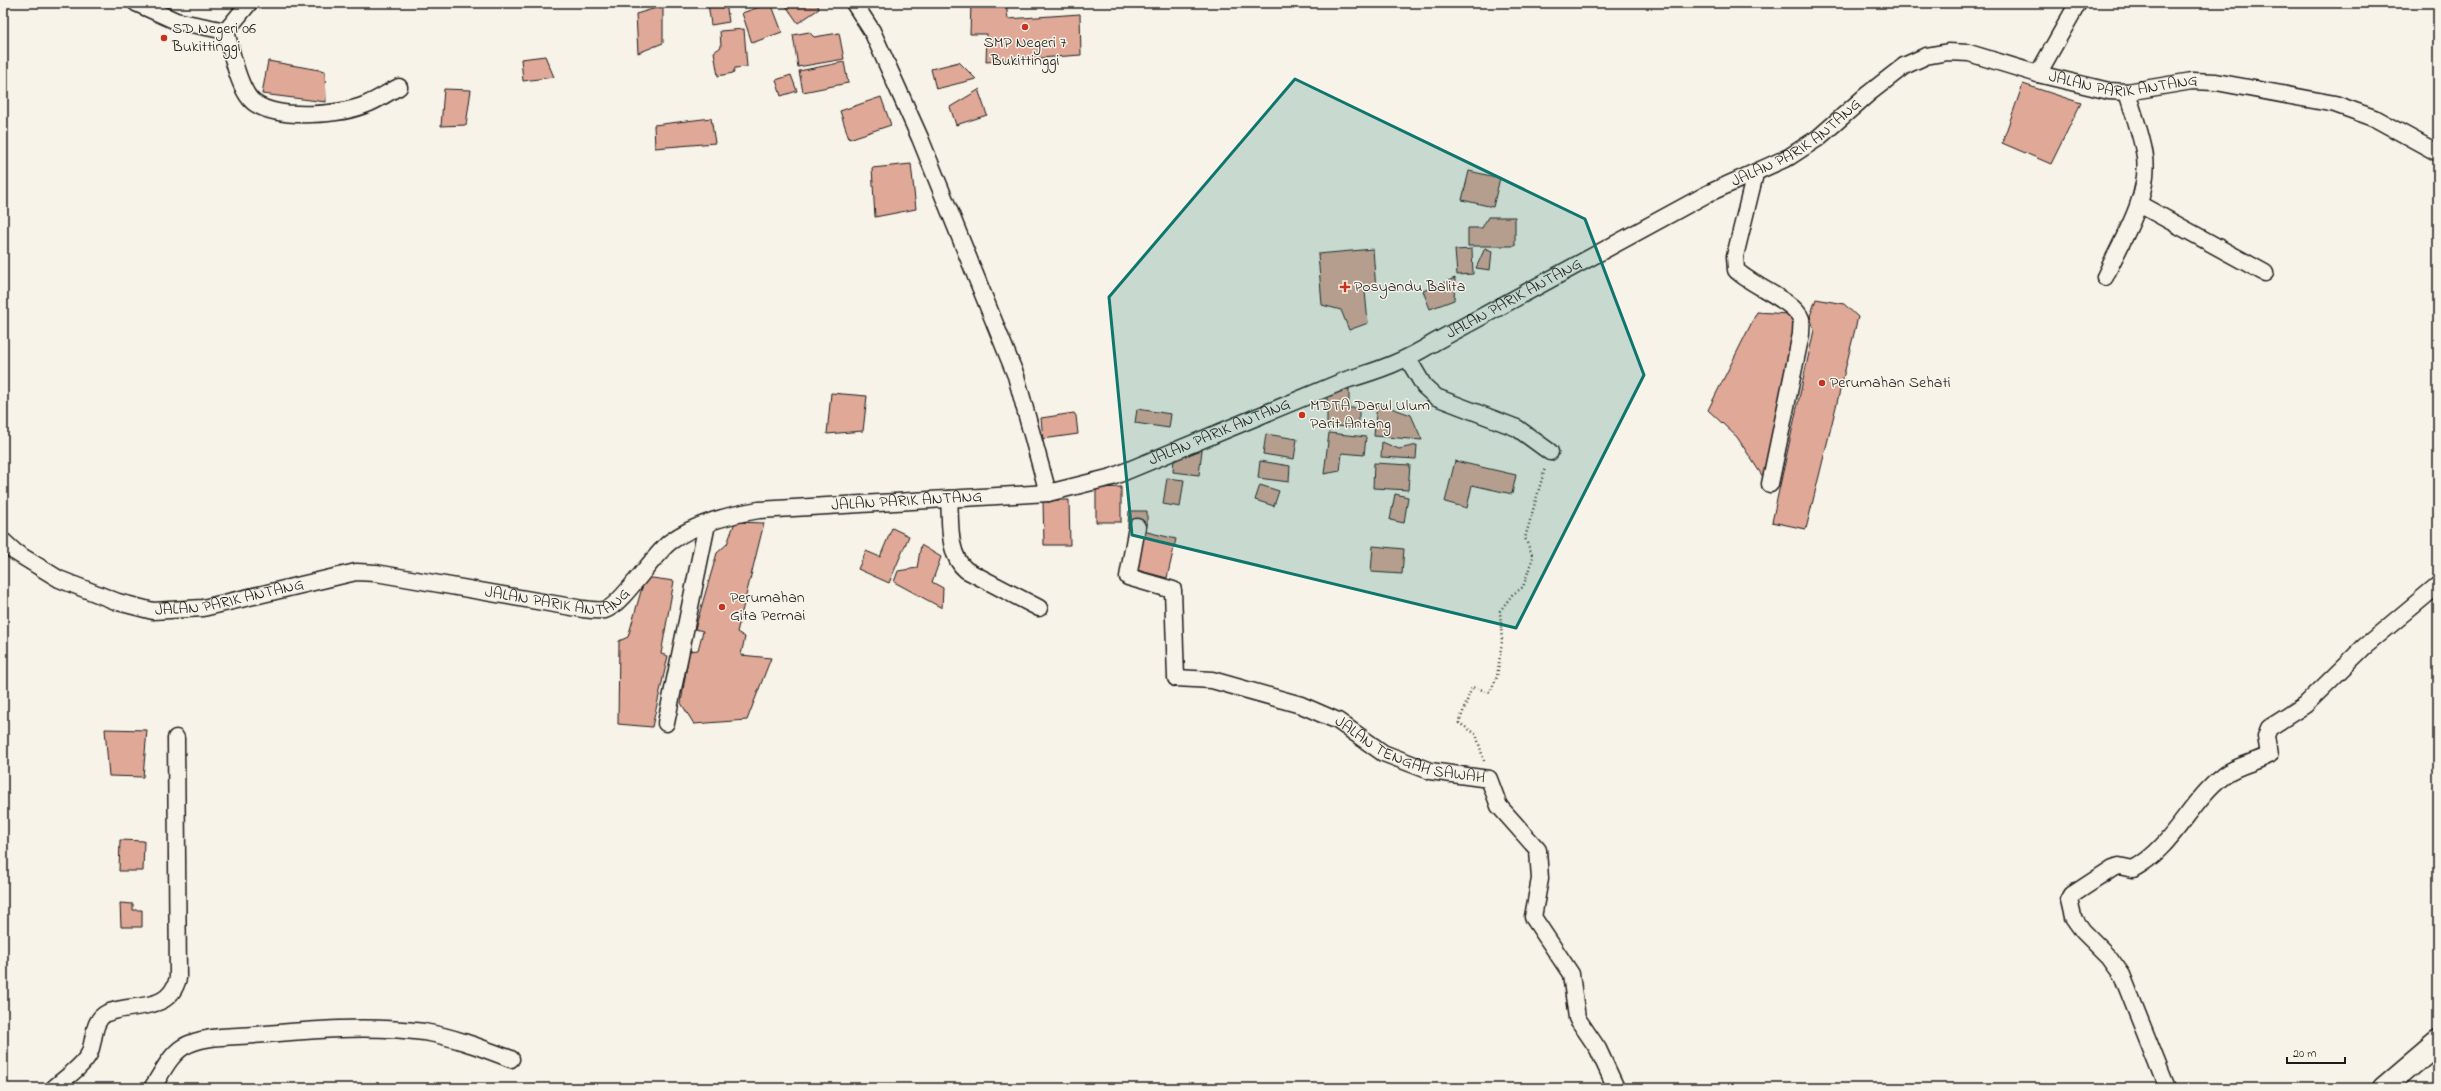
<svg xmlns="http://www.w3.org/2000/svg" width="2441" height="1091" font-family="'Indie Flower',sans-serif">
  <rect width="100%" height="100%" fill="#f7f3e8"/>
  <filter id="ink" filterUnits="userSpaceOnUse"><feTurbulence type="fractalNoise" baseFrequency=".025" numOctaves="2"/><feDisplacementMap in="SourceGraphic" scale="8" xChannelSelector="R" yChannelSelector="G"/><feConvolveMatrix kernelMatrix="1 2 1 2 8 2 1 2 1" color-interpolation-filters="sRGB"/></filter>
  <g filter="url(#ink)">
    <!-- building -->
    <path fill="#dfa897" stroke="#1c1c1c" d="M708,3H726L729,22L711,25Z
      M771,3L782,32L752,43L742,13Z
      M784,3H817L819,9L798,23Z
      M971,3H1006L1008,19L1080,14L1081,55L986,62L987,34H970Z
      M663,6V43L638,53L636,14Z
      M744,29L747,67L735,68L733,73L718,76L714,52L721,47L720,31Z
      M809,32L814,37L839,33L844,59L798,67L793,35Z
      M545,56L554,77L523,81L521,59Z
      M268,61L325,71L326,102L262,94Z
      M844,62L848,83L803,92L799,71Z
      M959,62L976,79L936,89L931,69Z
      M791,75L797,91L781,96L776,80Z
      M2023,84L2081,103L2051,164L2002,143Z
      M444,89L471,90L466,125L441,126Z
      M980,89L979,92L987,115L956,125L950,107Z
      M881,97L891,125L849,139L840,111Z
      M711,118L715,143L655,148L654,125Z
      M911,164L916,209L875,217L872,168Z
      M1469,171L1500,178L1493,207L1462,200Z
      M1488,217H1515V246H1468V228H1482Z
      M1485,248L1492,251L1490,270L1476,268Z
      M1373,249L1376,290L1365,291L1368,323L1349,330L1341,310L1322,305L1318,254Z
      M1472,249L1473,274L1457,275L1455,250Z
      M1455,278L1454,300L1430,309L1423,291Z
      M1816,299L1844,304L1858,317L1806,529L1772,522L1814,330L1810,316Z
      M1757,312L1788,314L1795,324L1763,477L1737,437L1708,410Z
      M1327,388L1349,389V408H1359V427L1327,426Z
      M831,393L867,396L863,431L827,434Z
      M1377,403L1411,415L1422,440L1374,436Z
      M1137,409L1171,414L1169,428L1135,423Z
      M1074,413L1076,416L1078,434L1043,439L1041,418Z
      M1329,433L1366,437L1364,455L1342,453L1340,471L1324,474Z
      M1266,434L1297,439L1294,459L1263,454Z
      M1382,442L1399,449L1417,445L1416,459L1381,457Z
      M1202,450L1199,475L1173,472L1174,458Z
      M1260,461L1290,466L1289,482L1258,478Z
      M1455,461L1516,475L1512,494L1472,485L1467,508L1445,502Z
      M1374,463L1410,465L1408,490L1373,488Z
      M1167,478L1184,480L1180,507L1163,504Z
      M1260,485L1279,491L1274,506L1255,500Z
      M1121,487V522H1096V488Z
      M1395,494L1408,497L1404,523L1390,520Z
      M1043,500H1069L1070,545H1044Z
      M1129,511H1147V525H1128Z
      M735,522L764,523L737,632L745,637L741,655L771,658L747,720L694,724L681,703L689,651L698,650L703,631L695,629L717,553L727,544Z
      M892,528L909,536L889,583L858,569L866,551L880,557Z
      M1143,531L1176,539L1167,578L1133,569Z
      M921,545L941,557L932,582L943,588L942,608L894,582L898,571L917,568Z
      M1373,546L1404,549L1402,574L1371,572Z
      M645,577L674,581L661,654L668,656L652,727L618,724L619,641L628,637Z
      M105,729L147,730L143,777L109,776Z
      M120,840L144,841L143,871H119Z
      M120,903L133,904V910H142V927H121Z"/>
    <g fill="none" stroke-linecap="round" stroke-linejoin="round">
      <defs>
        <g id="street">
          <path d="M136,3L176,21L226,31C231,49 239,94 256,104C281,120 341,115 367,104C378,100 388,92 399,87"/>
          <path d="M854,3L872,31L920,138L1016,376L1048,493"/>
          <path d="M226,31L249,3"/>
          <path d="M2038,74L2078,3"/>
          <path d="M1755,174L1735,256L1736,270C1750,285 1795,301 1801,319C1802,323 1801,330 1801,334L1770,484"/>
          <path d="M2139,204L2265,273"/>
          <path d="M2105,277C2121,241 2150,198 2145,157C2142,135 2133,113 2127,92"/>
          <path d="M1408,359L1424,386L1436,397L1517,428L1550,452"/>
          <path d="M949,499C951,522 947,554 966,570L1039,608"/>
          <path id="s1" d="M1137,527L1128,577L1173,590L1176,678L1212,680L1301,705L1338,721L1383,753L1430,771L1489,779L1499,806L1538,850L1540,879L1533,917L1571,974L1577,1018L1598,1049L1616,1088"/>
          <path id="s2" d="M3,541L15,552L59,579L118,602L153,611L203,608L356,572L376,573L583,609C590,610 598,611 605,610C621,606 653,555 670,542C696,523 729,515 759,510L1048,493L1112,477L1346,380C1380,370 1405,361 1435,342L1709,193L1789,157L1818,138L1868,94L1904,66L1926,56L1948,52L1969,53L2038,74L2109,91L2127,92L2192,81L2216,82L2335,104L2374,118L2438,153"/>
          <path d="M666,723L707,524"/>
          <path d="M54,1088C65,1078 82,1067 89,1054C95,1041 92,1020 107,1013C134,1002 169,1014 178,978L176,738"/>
          <path d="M152,1088C161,1075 169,1056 183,1047C203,1035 232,1037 254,1035C311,1030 367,1025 424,1032C454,1037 482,1048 511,1059"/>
          <path d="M2167,1088L2122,975L2109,957L2083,931L2073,917L2069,900L2072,895L2113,868L2119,866L2133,869C2173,848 2189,802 2224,775C2238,765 2254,763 2269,755L2266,736L2269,728L2305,705L2364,647L2438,585"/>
        </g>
        <path id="secondary" d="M2384,1088L2438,1042"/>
      </defs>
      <!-- street casing -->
      <use href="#street" stroke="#1c1c1c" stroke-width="19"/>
      <!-- secondary casing -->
      <use href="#secondary" stroke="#1c1c1c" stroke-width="25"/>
      <!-- path -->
      <path stroke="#1c1c1c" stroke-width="2.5" stroke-dasharray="1 3" stroke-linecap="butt" d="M1484,761L1476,734L1459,723L1472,687L1490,692L1497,677L1502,641L1500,611L1512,595L1523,587L1533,557L1525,538L1545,468"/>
      <!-- street -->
      <use href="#street" stroke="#f7f3e8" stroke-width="16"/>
      <!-- secondary -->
      <use href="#secondary" stroke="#f7f3e8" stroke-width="22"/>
    </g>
  </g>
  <!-- marked area -->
  <path fill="#0f766e" fill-opacity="0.2" stroke="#0f766e" stroke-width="3" stroke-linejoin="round" d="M1295,79L1585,219L1644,375L1516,628L1132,535L1109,297Z"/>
  <!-- markers -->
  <g fill="#c8321e" stroke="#f7f3e8" stroke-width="1.5">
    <circle cx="1025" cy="27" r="4"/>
    <circle cx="164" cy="38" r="4"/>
    <path d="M1343 281h4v4h4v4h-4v4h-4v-4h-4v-4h4z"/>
    <circle cx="1822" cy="383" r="4"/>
    <circle cx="1302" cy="415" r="4"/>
    <circle cx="722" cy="607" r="4"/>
  </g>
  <g text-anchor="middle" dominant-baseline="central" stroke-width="3" stroke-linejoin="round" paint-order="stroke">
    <!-- poi labels -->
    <g font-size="16" fill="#1c1c1c" stroke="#f7f3e8" text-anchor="start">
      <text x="172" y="29">SD Negeri 06<tspan x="172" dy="18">Bukittinggi</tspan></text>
      <text x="1025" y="43" text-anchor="middle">SMP Negeri 7<tspan x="1025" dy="18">Bukittinggi</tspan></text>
      <text x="1354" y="287">Posyandu Balita</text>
      <text x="1830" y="383">Perumahan Sehati</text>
      <text x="1310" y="406">MDTA Darul Ulum<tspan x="1310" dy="18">Parit Antang</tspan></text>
      <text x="730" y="598">Perumahan<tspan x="730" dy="18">Gita Permai</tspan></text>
    </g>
    <!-- street labels -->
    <g font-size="16" fill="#1c1c1c" stroke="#f7f3e8">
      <text stroke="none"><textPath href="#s2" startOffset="2296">JALAN PARIK ANTANG</textPath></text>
      <text stroke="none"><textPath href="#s2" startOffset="1936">JALAN PARIK ANTANG</textPath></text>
      <text stroke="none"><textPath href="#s2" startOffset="1613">JALAN PARIK ANTANG</textPath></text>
      <text stroke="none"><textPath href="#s2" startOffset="1289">JALAN PARIK ANTANG</textPath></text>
      <text stroke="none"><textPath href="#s2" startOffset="965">JALAN PARIK ANTANG</textPath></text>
      <text stroke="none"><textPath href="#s2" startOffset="581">JALAN PARIK ANTANG</textPath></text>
      <text stroke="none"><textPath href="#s2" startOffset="245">JALAN PARIK ANTANG</textPath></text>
      <text stroke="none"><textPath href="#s1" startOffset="434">JALAN TENGAH SAWAH</textPath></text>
    </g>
  </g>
  <!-- margin -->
  <rect width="2441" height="1091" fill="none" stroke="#f7f3e8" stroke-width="16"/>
  <rect x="8" y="8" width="2425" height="1075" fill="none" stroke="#1c1c1c" stroke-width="1.5" filter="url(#ink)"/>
  <!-- scale -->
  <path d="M2287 1057v6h58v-6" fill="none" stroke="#1c1c1c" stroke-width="2"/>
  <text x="2293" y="1057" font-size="12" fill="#1c1c1c" stroke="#f7f3e8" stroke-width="3" paint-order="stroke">20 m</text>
</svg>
